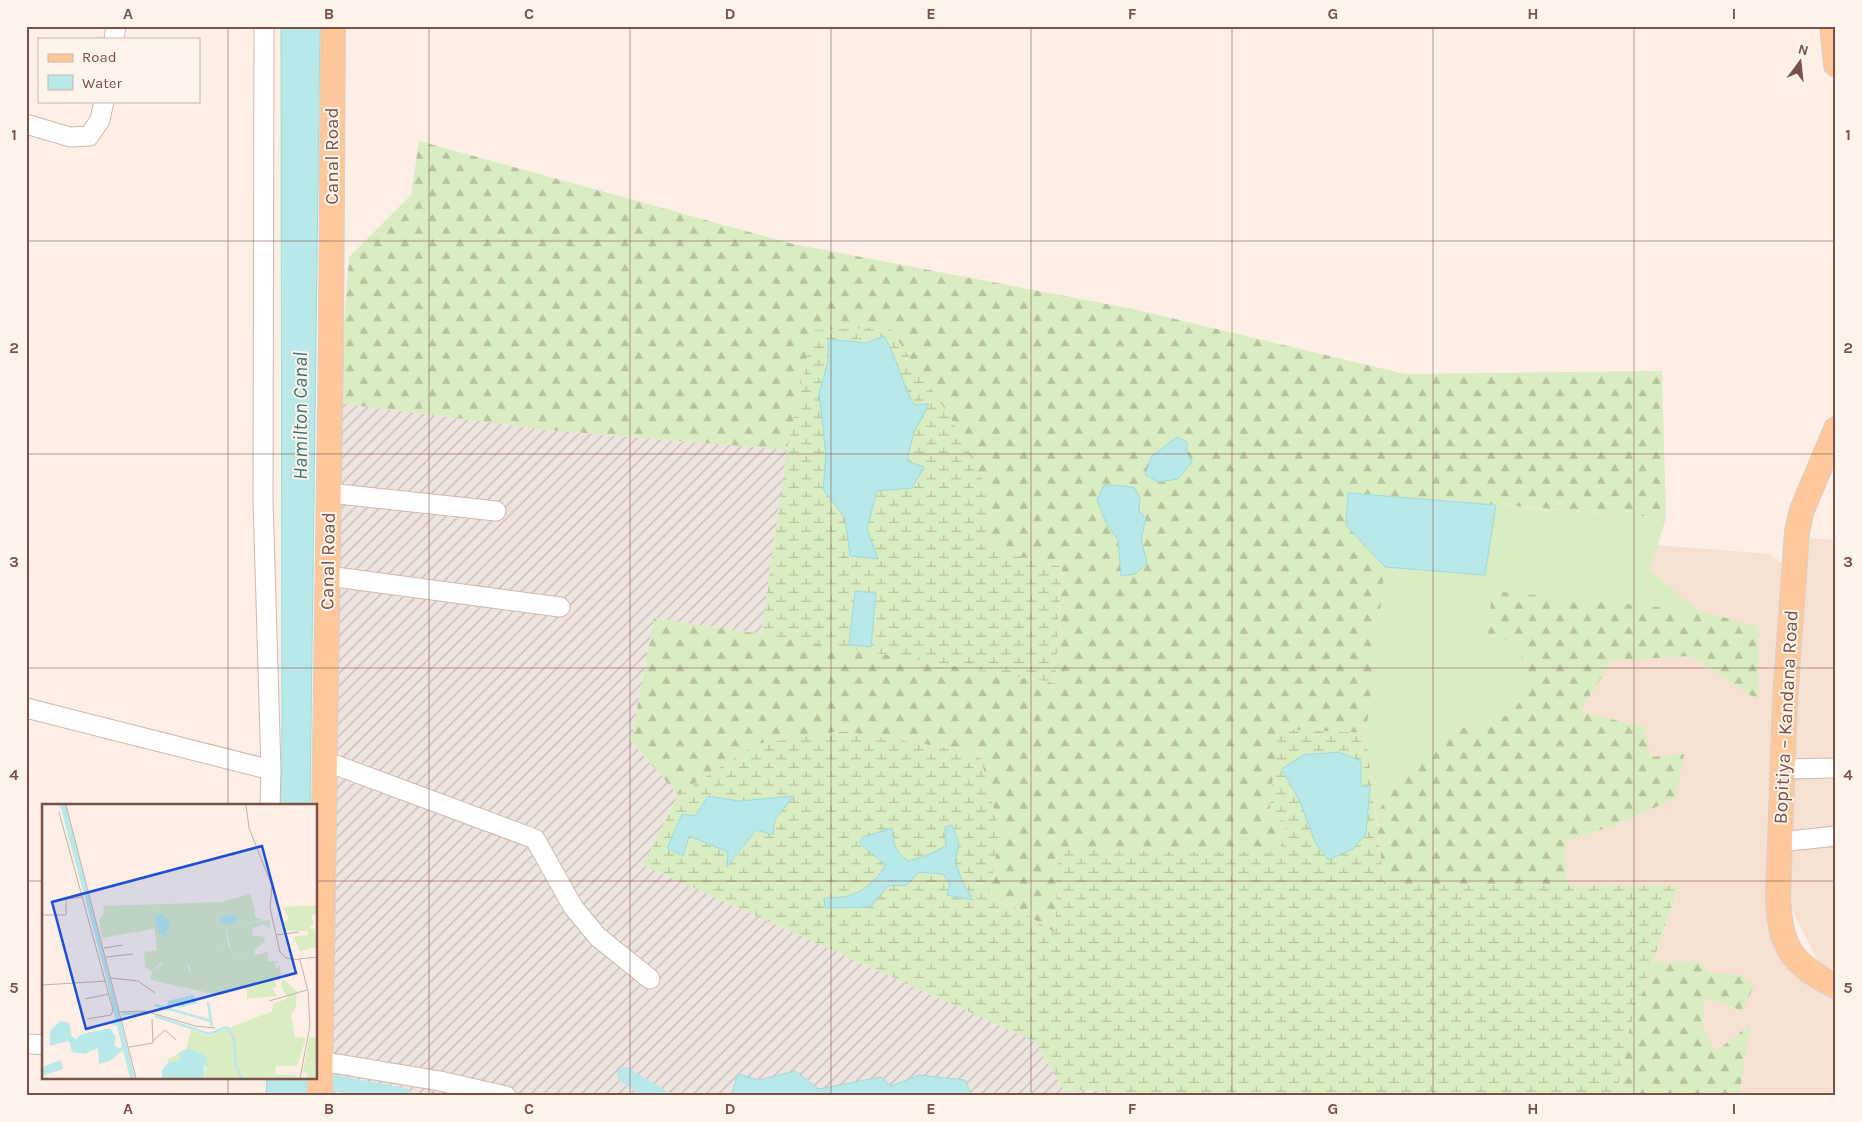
<svg xmlns="http://www.w3.org/2000/svg" width="1862" height="1122" font-family="Karla,sans-serif">
  <defs>
    <pattern id="industrial-furrows" width="10" height="10" patternUnits="userSpaceOnUse" patternTransform="scale(1.25)"><rect width="10" height="10" fill="#ede3df"/><path d="M-1 1l2-2M0 10L10 0M9 11l2-2" fill="none" stroke="#c5bab7"/></pattern>
    <pattern id="forest-firs" width="22" height="20" patternUnits="userSpaceOnUse" patternTransform="scale(1.25)"><rect width="22" height="20" fill="#daecc2"/><path d="M5 1l3.5 6h-7zM16 11l3.5 6h-7z" fill="#b6c2a0"/></pattern>
    <pattern id="wetland-marsh" width="20" height="14" patternUnits="userSpaceOnUse" patternTransform="scale(1.25)"><rect width="20" height="14" fill="#daecc2"/><path d="M1 5h8M5 5V1M11 12h8M15 12V8" fill="none" stroke="#b6c2a0"/></pattern>
  </defs>
  <rect width="100%" height="100%" fill="#fdefe5"/>
  <!-- residential -->
  <path fill="#f5e0d2" d="M1810,538L1836,540V970L1819,963L1787,900L1798,650Z
    M1657,545L1769,554L1782,563L1768,800L1767,861L1774,935L1836,992V1096H1739L1751,1025L1715,1053L1703,1028L1705,999L1724,1003L1742,1012L1740,975L1712,973L1700,962H1653L1679,887L1567,885L1565,841L1613,826L1676,798L1651,757L1644,725L1630,724L1579,711L1612,661L1690,656L1758,700V626L1699,611L1650,570Z"/>
  <!-- industrial -->
  <path fill="url(#industrial-furrows)" d="M338,403L548,430L787,450L761,634L654,618L631,741L678,795L643,865L1034,1041L1066,1093L1085,1090L1119,1092L1123,1096H324Z"/>
  <!-- grass -->
  <path fill="#daecc2" d="M1496,505L1666,518L1650,570L1699,611L1492,592L1520,643L1525,694L1510,715L1440,734L1409,764L1376,815L1366,733L1385,567L1485,575Z"/>
  <!-- forest -->
  <path fill="url(#forest-firs)" d="M419,141L793,244L1133,309L1405,374L1662,371L1666,518L1348,493L1346,525L1385,567L1366,733L1278,730L1269,817L1285,820L1283,853L1058,851L1055,933L990,891L1000,831L979,753L841,731L756,744L678,795L631,741L654,618L761,634L1055,683L1062,567L986,548L990,495L813,330L787,450L548,430L338,403L349,257L411,195Z
    M1492,591L1699,611L1758,626V700L1690,656L1612,661L1580,711L1630,724L1644,725L1651,757L1684,754L1676,798L1613,826L1565,841L1567,885L1384,884L1376,815L1409,764L1440,734L1510,715L1525,694L1520,643L1488,637Z
    M1653,962H1700L1712,973L1740,975L1754,986L1742,1012L1724,1003L1705,999L1703,1028L1715,1052L1751,1024L1739,1096H1616L1629,1031Z"/>
  <!-- wetland -->
  <path fill="url(#wetland-marsh)" d="M889,327L951,418L990,495L986,548L1062,567L1055,683L761,634L787,450L813,330Z
    M1278,729L1366,733L1384,884L1679,886L1629,1031L1616,1096H1123L1119,1092L1085,1090L1066,1093L1034,1041L643,865L678,795L756,744L841,731L979,753L1000,831L990,891L1055,933L1058,850L1283,853L1285,821L1269,817Z"/>
  <!-- water -->
  <path fill="#b8e8e7" stroke="#9ddbda" d="M281,26H320L310,806H280L282,763Z
    M884,336C897,358 902,383 914,405L929,404L913,434L907,461L924,467L912,488L877,491L867,529L878,559L850,556L845,518L823,489L826,455L819,393L828,361V339L866,343Z
    M1177,437L1187,442V453L1192,462L1178,479L1159,482L1145,475L1151,457Z
    M1104,485L1125,486L1135,488L1140,498L1139,511L1146,518L1141,539L1147,563L1135,574L1121,576L1118,540L1106,523L1097,500Z
    M1348,493L1496,505L1485,575L1385,567L1346,525Z
    M855,591L876,593L871,647L849,645Z
    M1338,752L1361,761V786L1370,787L1366,834L1353,849L1328,860L1315,842L1301,804L1282,769L1303,755Z
    M708,796L739,801L794,796L775,819L773,835L756,830L727,867L728,852L689,836L683,856L667,848L682,814L695,816Z
    M952,825L959,844L955,861L963,883L973,900L947,895L950,884L943,874L919,872L907,885L888,886L870,907L825,908L824,898C854,899 869,890 886,865L859,843L863,837L892,828C894,845 894,850 908,861L926,856L946,846L945,827Z
    M795,1071L819,1089L881,1077L891,1086L919,1075L965,1080L971,1093L970,1096H731L738,1074L758,1080Z
    M267,1078H306V1096H266Z"/>
  <g fill="none" stroke-linecap="round" stroke-linejoin="round">
    <!-- canal -->
    <path stroke="#b8e8e7" stroke-width="16" d="M625,1075L659,1096
      M334,1083L404,1096"/>
    <defs>
      <path id="minor" d="M264,26L263,500L271,770L270,806
        M114,39L116,26
        M26,124L70,137L89,136L100,120L104,101
        M329,493L496,511
        M328,576L560,607
        M26,708L271,770
        M325,761L535,839L573,907L598,937L650,979
        M1783,769L1836,768
        M1780,842L1836,836
        M32,1044L44,1045
        M320,1061L440,1081L506,1096"/>
      <path id="major" d="M1832,26L1836,65
        M1836,429L1802,510L1797,532L1785,699L1778,897C1780,946 1791,965 1836,986
        M320,1096L331,337L333,26"/>
    </defs>
    <!-- minor casing -->
    <use href="#minor" stroke="#d2b7ac" stroke-width="21"/>
    <!-- major casing -->
    <use href="#major" stroke="#d9cecc" stroke-width="26"/>
    <!-- minor -->
    <use href="#minor" stroke="#fff" stroke-width="19"/>
    <!-- major -->
    <use href="#major" stroke="#ffc89a" stroke-width="24"/>
  </g>
  <!-- grid -->
  <path fill="none" stroke="#785148" stroke-width="1" stroke-opacity="0.55" d="M228,26V806M429,26V1096M630,26V1096M831,26V1096M1031,26V1096M1232,26V1096M1433,26V1096M1634,26V1096M26,241H1836M26,454H1836M26,668H1836M26,881H44M316,881H1836M228,1078V1096"/>
  <g text-anchor="middle" dominant-baseline="central" stroke-width="4" stroke-linejoin="round" paint-order="stroke">
    <!-- street labels -->
    <g font-size="19" fill="#785148" stroke="#fff4ec">
      <text transform="translate(332 156) rotate(-90)">Canal Road</text>
      <text transform="translate(328 561) rotate(-89)">Canal Road</text>
      <text transform="translate(1786 717) rotate(-87)">Bopitiya – Kandana Road</text>
    </g>
    <!-- water labels -->
    <g font-size="20" font-style="italic" fill="#387676" stroke="#fff4ec">
      <text transform="translate(300 416) rotate(-90)">Hamilton Canal</text>
    </g>
  </g>
  <!-- overview -->
  <g transform="translate(42 804)">
    <rect width="275" height="275" fill="#fdefe5"/>
    <path d="M275,101V108L269,112L272,120L267,124L273,125L275,143L258,147L251,133L266,131V127H243L241,118L247,115L241,103ZM213,107V113L220,116L196,120L203,131L190,149L183,121L194,118V110ZM228,245L230,262H234L233,271L213,262L219,248Z" fill="#daecc2"/>
    <path d="M208,90L213,107L177,113L183,121L186,140L176,142L180,156L157,172L148,169V162L118,159L110,168L103,163L102,148L149,143L111,111L112,125L60,134L57,117L62,108L61,102L179,98ZM227,116L229,124L220,121L211,124L210,131L222,133L223,138L212,146L213,151L193,156L190,149L192,142L203,131L196,120ZM225,157H237L232,160L235,165L238,161L239,171L233,176L234,183L230,184L235,192L205,195V185L225,177ZM241,175L255,187L254,203L249,211L253,233L264,234L255,262H230L223,210L230,208L231,200L246,194L239,182ZM263,258L275,261V274H265V269L260,268Z" fill="#daecc2"/>
    <path d="M120,108L136,124L138,130H147L149,144L115,147L111,111ZM186,140L193,156L226,148L225,177L205,185L196,184L172,190L108,176L110,168L127,155L143,154L148,169L157,172L155,162L180,156L176,142ZM223,210L228,245L219,248L213,262L226,264L228,270L256,271L255,274H162L165,254L137,253L138,256L127,258L125,256L144,245L149,226L167,232ZM267,233H275V261L263,258Z" fill="#daecc2"/>
    <path d="M18,1H24L93,274H88L81,246L68,257L57,260L56,244L43,250L30,248L27,237L8,242V227L18,217L27,219L30,233L34,235L40,230L68,224L74,233L72,241L78,245L80,242L75,222L68,220L74,218L65,176ZM120,110L127,116V126L124,127L126,135L117,129L114,118L113,112ZM194,110L195,118L183,121L177,117V113ZM151,191L155,199L137,204L132,200L125,202L126,197ZM148,244L167,254L164,260H172L162,262V274H120V266L127,258L138,256L137,249ZM19,256L21,265L0,272V263Z" fill="#b8e8e7"/>
    <path fill="none" stroke="#b8e8e7" stroke-width="2.5" d="M166,198L169,217M113,201L169,217L170,223M80,210L106,209M113,212L167,230L185,223M185,223L192,234L194,262L200,274"/>
    <path fill="none" stroke="#c8b0a6" stroke-width="1" d="M24,1L94,274M204,1L207,24L230,82L228,104L238,148L244,154L258,156L266,187L268,221L258,274M17,8L71,206L69,211L45,215M0,111H24V95L40,93M234,131L257,128M62,144L81,141M64,153L91,150M256,155L275,153M69,174L96,177L113,189M0,181L64,177M43,195L67,190M227,197L265,186M78,208L103,207L153,222L173,224M111,237L123,226L134,236M87,243L111,239L110,215"/>
    <path fill="#1d4ed8" fill-opacity="0.15" stroke="#1d4ed8" stroke-width="2.5" d="M220,42L254,169L44,225L10,98Z"/>
    <rect width="275" height="275" fill="none" stroke="#785148" stroke-width="2.5"/>
  </g>
  <!-- border -->
  <rect width="1862" height="1122" fill="none" stroke="#fff4ec" stroke-width="55"/>
  <!-- legend -->
  <rect x="38" y="38" width="162" height="65" fill="#fff4ec" stroke="#c9b3aa"/>
  <rect x="48" y="54" width="25" height="8" fill="#ffc89a" stroke="#c9b3aa"/>
  <text x="82" y="62" font-size="15" fill="#785148">Road</text>
  <rect x="48" y="75" width="25" height="15" fill="#b8e8e7" stroke="#c9b3aa"/>
  <text x="82" y="88" font-size="15" fill="#785148">Water</text>
  <!-- north arrow -->
  <g transform="translate(1800 62) rotate(15)" stroke="#fff4ec" stroke-width="4" paint-order="stroke">
  <path d="M0-4L9 19L0 12L-9 19Z" fill="#785148"/>
  <text y="-8" font-size="14" font-weight="bold" text-anchor="middle" fill="#785148">N</text>
  </g>
  <rect x="28" y="28" width="1806" height="1066" fill="none" stroke="#785148" stroke-width="2"/>
  <g font-size="16" text-anchor="middle" font-weight="bold" fill="#785148">
    <text x="128" y="19">A</text>
    <text x="329" y="19">B</text>
    <text x="529" y="19">C</text>
    <text x="730" y="19">D</text>
    <text x="931" y="19">E</text>
    <text x="1132" y="19">F</text>
    <text x="1333" y="19">G</text>
    <text x="1533" y="19">H</text>
    <text x="1734" y="19">I</text>
    <text x="14" y="140">1</text>
    <text x="1848" y="140">1</text>
    <text x="14" y="353">2</text>
    <text x="1848" y="353">2</text>
    <text x="14" y="567">3</text>
    <text x="1848" y="567">3</text>
    <text x="14" y="780">4</text>
    <text x="1848" y="780">4</text>
    <text x="14" y="993">5</text>
    <text x="1848" y="993">5</text>
    <text x="128" y="1114">A</text>
    <text x="329" y="1114">B</text>
    <text x="529" y="1114">C</text>
    <text x="730" y="1114">D</text>
    <text x="931" y="1114">E</text>
    <text x="1132" y="1114">F</text>
    <text x="1333" y="1114">G</text>
    <text x="1533" y="1114">H</text>
    <text x="1734" y="1114">I</text>
  </g>
</svg>
